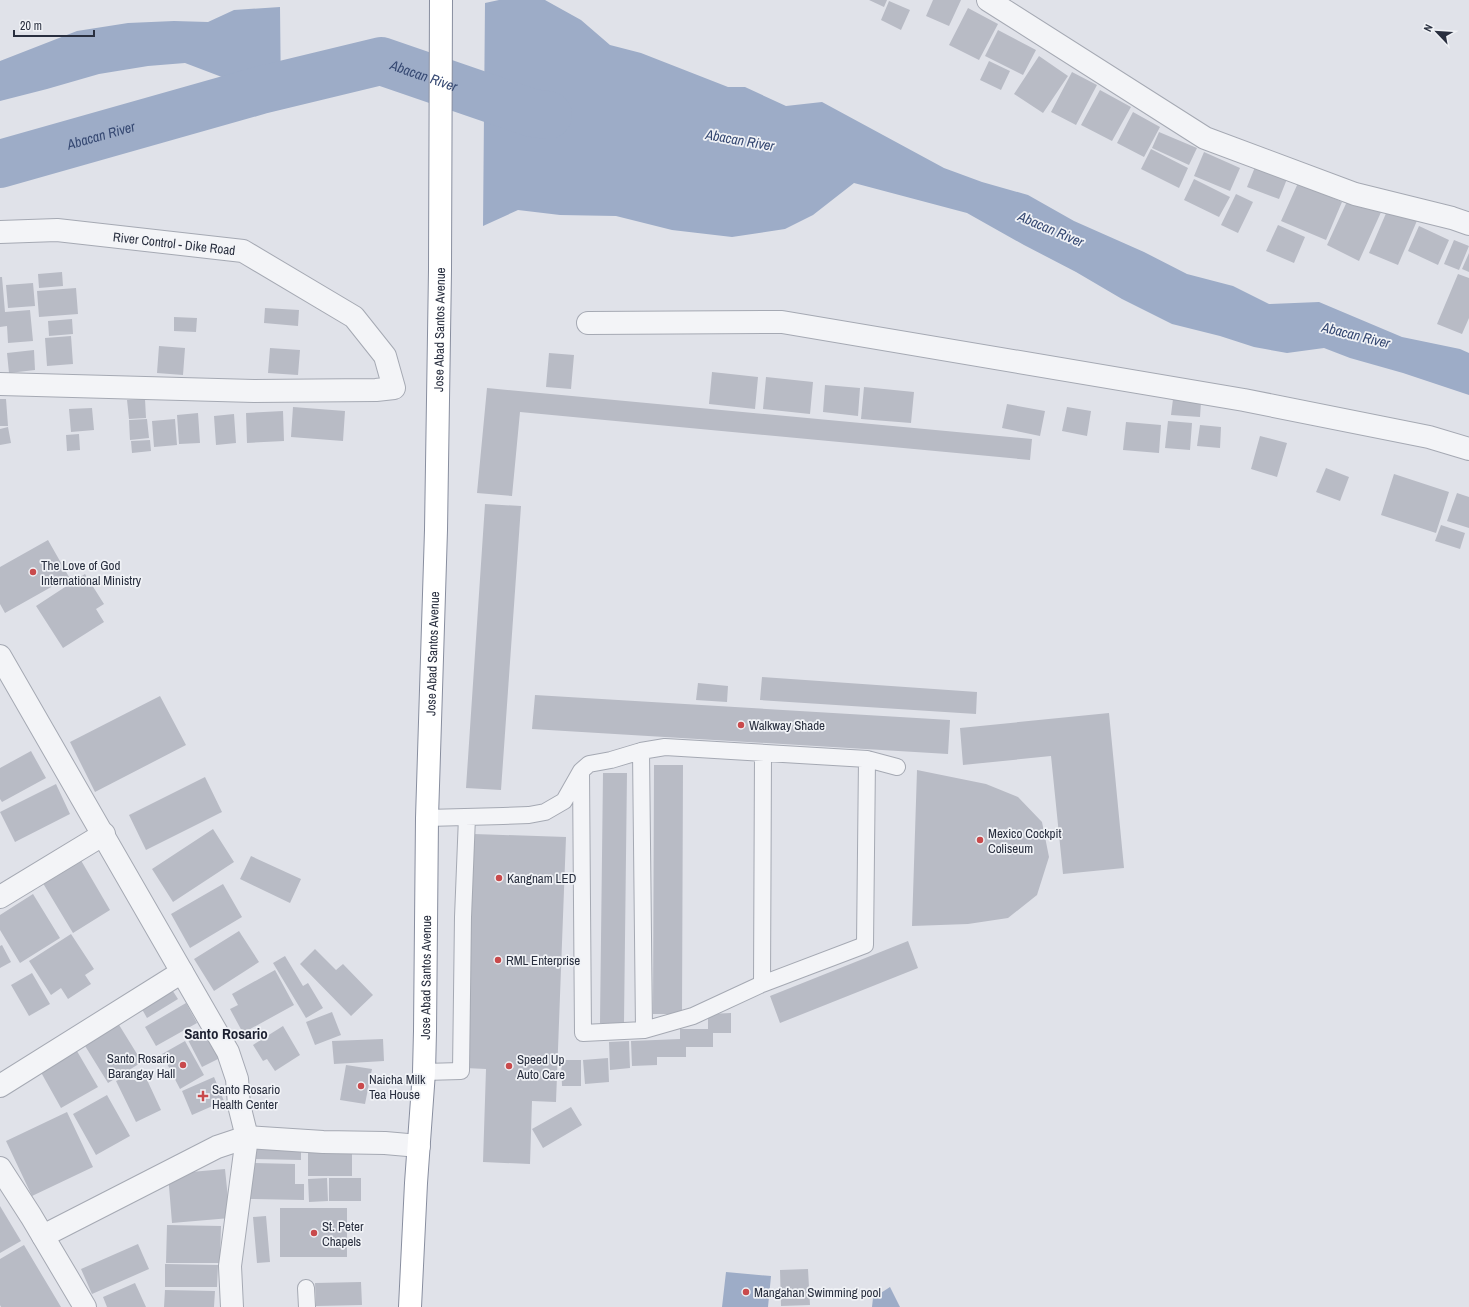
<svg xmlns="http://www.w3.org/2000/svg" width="1469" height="1307" font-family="'Archivo Narrow',sans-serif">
  <rect width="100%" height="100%" fill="#e0e2e9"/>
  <!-- water -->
  <path fill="#9dacc7" d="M499,0H545L581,20L610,45L641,53L728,87H745L786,106L822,102L944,168L982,182L1028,195L1074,221L1144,252L1187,274L1233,286L1269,304L1319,302L1402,337L1460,349L1469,353V395L1403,373L1350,358L1324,348L1287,353L1254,347L1220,336L1172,324L1122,299L1076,272L1024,245L967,213L854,183L813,215L785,229L732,237L672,230L616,216L560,215L518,210L483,226L485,3Z
    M280,7L281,101L254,99L235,82L185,63L148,66L99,74L47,89L0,101V61L77,31L128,23L174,21L208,22L234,10Z
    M726,1272L771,1276L768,1307H722Z
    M890,1287L900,1307H872L873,1298Z"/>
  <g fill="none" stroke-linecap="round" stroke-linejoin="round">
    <!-- river -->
    <path stroke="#9dacc7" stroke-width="48" id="s1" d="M0,164L261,90L381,61L532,113L548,115"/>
  </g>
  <!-- building -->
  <path fill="#b8bbc5" d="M869,0H887L884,7Z
    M933,0H961L949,26L926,16Z
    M889,1L910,10L901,30L881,20Z
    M968,8L998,24L979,60L949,45Z
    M998,30L1036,50L1023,75L985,56Z
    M1039,56L1068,76L1043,113L1014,94Z
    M989,61L1010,71L1001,90L980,80Z
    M1072,72L1097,85L1076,125L1051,112Z
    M1100,90L1131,107L1112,141L1081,125Z
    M1133,112L1160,127L1144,157L1117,143Z
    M1159,132L1197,148L1189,165L1152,148Z
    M1151,149L1188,168L1179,188L1141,169Z
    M1204,152L1240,168L1230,191L1194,176Z
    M1255,167L1287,179L1279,199L1247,187Z
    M1194,179L1230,197L1219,217L1184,200Z
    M1298,183L1342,202L1326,240L1281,221Z
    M1236,194L1253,202L1238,233L1221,225Z
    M1350,195L1382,210L1359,261L1327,245Z
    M1390,204L1419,216L1398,265L1369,253Z
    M1278,225L1305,237L1294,263L1266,251Z
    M1419,226L1449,240L1438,265L1408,251Z
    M1454,240L1469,246L1459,270L1444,264Z
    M1469,253V272L1462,269Z
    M62,272L63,286L39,288L38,274Z
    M1458,274L1469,278V318L1462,334L1437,324Z
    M0,277H2L5,312L30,310L33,341L8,343L7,326L0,327Z
    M33,283L35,306L8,308L6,285Z
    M76,288L78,314L39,317L37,291Z
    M265,308L299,310L298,326L264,323Z
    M174,317L197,318L196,332L174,331Z
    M72,319L73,334L49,336L48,321Z
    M71,336L73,364L47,366L45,338Z
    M159,346L185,348L183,375L157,373Z
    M270,348L300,350L298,375L268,373Z
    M34,350L35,370L9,373L7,353Z
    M549,353L574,355L571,389L546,387Z
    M712,372L758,377L755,409L709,404Z
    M766,377L813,382L810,414L763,409Z
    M825,385L860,388L858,416L823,412Z
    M864,387L914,392L911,423L861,419Z
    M487,388L1032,439L1030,460L520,412L512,496L477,493Z
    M0,399H6L8,426H0Z
    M145,399L146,418L129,419L127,400Z
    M1173,399L1201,402L1200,417L1171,415Z
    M1007,404L1045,411L1040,436L1002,428Z
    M293,407L345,411L343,441L291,437Z
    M1067,407L1091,411L1087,436L1062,431Z
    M92,408L94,430L71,432L69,409Z
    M283,411L284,441L247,443L246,413Z
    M198,413L200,443L179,444L177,415Z
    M234,414L236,443L216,445L214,416Z
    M147,419L149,438L130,440L129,420Z
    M175,419L177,445L154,447L152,421Z
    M1168,421L1192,423L1190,450L1165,448Z
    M1126,422L1161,425L1159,453L1123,450Z
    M1200,425L1221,427L1220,448L1197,446Z
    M8,427L11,443L0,445V429Z
    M79,434L80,450L67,451L66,435Z
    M1260,436L1287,443L1277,477L1251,469Z
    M150,440L151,451L132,453L131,441Z
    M1326,468L1349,477L1340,501L1316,492Z
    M1394,474L1449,492L1436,533L1381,515Z
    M1457,493L1469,497V528L1447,521Z
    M485,504L521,506L501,790L466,788Z
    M1441,525L1465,533L1460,549L1435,541Z
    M48,540L69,577L5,613L0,604V567Z
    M85,574L104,604L96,609L104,622L63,648L36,606Z
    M762,677L977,692L976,714L760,700Z
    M698,683L728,686L727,702L696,700Z
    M535,695L950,720L948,754L532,729Z
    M160,696L186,745L95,792L70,742Z
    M1109,713L1124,868L1063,874L1051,756L963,765L960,728Z
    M31,751L46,778L2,802L0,799V768Z
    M654,765H683L682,1014H653Z
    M917,770L986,784L1018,797L1042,822L1049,857L1037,895L1008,918L968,924L912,926Z
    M603,773H627L624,1023H600Z
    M205,777L222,812L146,850L129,815Z
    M56,784L70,814L15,842L0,812Z
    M213,829L234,862L173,902L152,869Z
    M474,834L566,837L556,1102L532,1101L530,1164L483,1162L486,1069L465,1068Z
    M251,856L301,879L290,903L240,879Z
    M79,857L110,910L73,933L41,880Z
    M223,884L242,917L190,948L171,914Z
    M33,894L60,938L20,963L0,930V915Z
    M239,931L259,962L214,991L194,959Z
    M71,934L94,969L85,975L91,984L68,999L61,988L51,995L29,961Z
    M908,941L918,968L780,1023L770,996Z
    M2,945L11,962L0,968V946Z
    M315,949L336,970L343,964L373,995L351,1016L300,964Z
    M285,956L303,986L308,983L323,1008L306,1018L273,963Z
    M275,970L294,1005L243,1033L230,1009L238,1005L232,994Z
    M32,973L50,1004L29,1016L11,985Z
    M169,985L178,999L147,1018L139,1004Z
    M186,1003L197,1023L156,1046L145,1027Z
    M332,1012L341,1035L315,1045L306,1022Z
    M731,1013V1033H713V1047H686V1057H657V1065L632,1066L631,1041L680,1039V1029H708V1014Z
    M116,1020L142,1062L108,1083L82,1041Z
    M283,1026L300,1055L275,1071L267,1059L263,1061L253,1045Z
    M206,1031L220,1058L202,1067L188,1040Z
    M383,1039L384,1061L334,1064L332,1041Z
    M185,1041L204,1075L180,1089L162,1054Z
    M629,1041L630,1068L610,1070L609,1042Z
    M74,1046L98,1087L61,1108L38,1067Z
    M608,1058L609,1082L585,1084L583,1060Z
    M561,1060H581V1086H562Z
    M346,1065L372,1069L365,1104L340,1100Z
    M142,1069L161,1110L136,1122L116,1081Z
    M214,1077L224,1101L192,1115L182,1091Z
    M107,1095L130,1136L96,1155L73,1114Z
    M571,1107L582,1125L543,1148L532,1129Z
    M67,1112L93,1167L32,1196L6,1141Z
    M248,1142L301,1143V1160L248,1159Z
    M308,1148L352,1149V1176H308Z
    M251,1163L295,1164V1184H304V1200L250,1199Z
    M225,1169L230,1218L172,1223L168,1174Z
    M327,1178L328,1201L309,1202L308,1179Z
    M329,1178H361V1201H329Z
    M0,1206L21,1241L0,1253Z
    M280,1208H347V1257H280Z
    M266,1216L270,1262L257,1263L253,1217Z
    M167,1225L221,1226L220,1263H166Z
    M138,1244L149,1269L92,1294L81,1269Z
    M24,1245L61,1307H1L0,1305V1259Z
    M165,1264L218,1265L217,1287H165Z
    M808,1269L810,1305L781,1306L780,1270Z
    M361,1282L362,1305L316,1306L315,1283Z
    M135,1283L146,1307H107L103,1297Z
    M165,1290L215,1291L214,1307H164Z"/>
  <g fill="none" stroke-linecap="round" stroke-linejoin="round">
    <defs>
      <path id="lane" d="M641,751L644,1030
        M581,771L583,1033L644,1030L693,1016L762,984L865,945L867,759
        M427,818L503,816L529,815L545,812L564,801L581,771L589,764L611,760L641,751L665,747L867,759L897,767
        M762,984L763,754
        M424,1072L461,1071L463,917L467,817
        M306,1288L307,1307"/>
      <g id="street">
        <path d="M988,0L1205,138L1355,194L1452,218L1469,224"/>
        <path id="s2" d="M0,232L57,230L243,251L354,317L385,356L394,388L376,390L254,391L0,384"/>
        <path d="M588,323L782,322L1244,400L1429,437L1469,449"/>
        <path d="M0,656L228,1052L237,1079L239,1105L247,1137L230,1266L232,1307"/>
        <path d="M0,897L104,834"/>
        <path d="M0,1086L182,972"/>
        <path d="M0,1168L31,1216L85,1307"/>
        <path d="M43,1236L217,1147L247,1137L323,1142L385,1143L419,1146"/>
      </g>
      <g id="highway">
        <path id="s3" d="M410,1307L416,1183L424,1072L425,1031L427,818L436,530L440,270L441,0"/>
      </g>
    </defs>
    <!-- lane casing -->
    <use href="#lane" stroke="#a5a9b3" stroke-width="18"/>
    <!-- street casing -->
    <use href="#street" stroke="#a5a9b3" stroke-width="24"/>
    <!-- highway casing -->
    <use href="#highway" stroke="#888e9f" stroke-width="24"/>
    <!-- lane -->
    <use href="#lane" stroke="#f3f4f7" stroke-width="16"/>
    <!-- street -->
    <use href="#street" stroke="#f3f4f7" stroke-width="22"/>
    <!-- highway -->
    <use href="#highway" stroke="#fff" stroke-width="22"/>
  </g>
  <!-- markers -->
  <g fill="#c94a4c" stroke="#f0f2f6" stroke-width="1.5">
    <circle cx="33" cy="572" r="4"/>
    <circle cx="741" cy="725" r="4"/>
    <circle cx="980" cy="840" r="4"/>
    <circle cx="499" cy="878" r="4"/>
    <circle cx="498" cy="960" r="4"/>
    <circle cx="183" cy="1065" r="4"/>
    <circle cx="509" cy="1066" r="4"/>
    <circle cx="361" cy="1086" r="4"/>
    <path d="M201 1090h4v4h4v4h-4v4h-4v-4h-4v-4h4z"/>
    <circle cx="314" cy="1233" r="4"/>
    <circle cx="746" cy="1292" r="4"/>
  </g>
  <g text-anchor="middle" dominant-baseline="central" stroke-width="3.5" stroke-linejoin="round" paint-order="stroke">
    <!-- street labels -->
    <g font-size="13" fill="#292f3f" stroke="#f0f2f6">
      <text stroke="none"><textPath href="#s2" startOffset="175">River Control - Dike Road</textPath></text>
      <text stroke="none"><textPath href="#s3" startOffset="978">Jose Abad Santos Avenue</textPath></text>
      <text stroke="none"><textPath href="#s3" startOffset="654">Jose Abad Santos Avenue</textPath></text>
      <text stroke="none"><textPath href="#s3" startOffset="330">Jose Abad Santos Avenue</textPath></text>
    </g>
    <!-- poi labels -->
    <g font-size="13" fill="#292f3f" stroke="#f0f2f6" text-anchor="start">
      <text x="41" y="565">The Love of God<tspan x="41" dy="15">International Ministry</tspan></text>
      <text x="749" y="725">Walkway Shade</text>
      <text x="988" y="833">Mexico Cockpit<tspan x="988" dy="15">Coliseum</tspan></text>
      <text x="507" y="878">Kangnam LED</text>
      <text x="506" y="960">RML Enterprise</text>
      <text x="175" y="1058" text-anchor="end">Santo Rosario<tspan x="175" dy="15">Barangay Hall</tspan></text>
      <text x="517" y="1059">Speed Up<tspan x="517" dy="15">Auto Care</tspan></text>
      <text x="369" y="1079">Naicha Milk<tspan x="369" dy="15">Tea House</tspan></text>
      <text x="212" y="1089">Santo Rosario<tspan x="212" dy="15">Health Center</tspan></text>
      <text x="322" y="1226">St. Peter<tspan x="322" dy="15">Chapels</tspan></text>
      <text x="754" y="1292">Mangahan Swimming pool</text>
    </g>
    <!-- water labels -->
    <g font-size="14" font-style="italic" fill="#354872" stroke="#f0f2f6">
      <text stroke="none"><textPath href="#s1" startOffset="440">Abacan River</textPath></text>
      <text stroke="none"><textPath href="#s1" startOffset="105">Abacan River</textPath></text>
      <text transform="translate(740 140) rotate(10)">Abacan River</text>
      <text transform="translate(1051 229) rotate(23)">Abacan River</text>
      <text transform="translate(1356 335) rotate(14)">Abacan River</text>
    </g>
    <!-- quarter labels -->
    <g font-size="15" font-weight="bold" fill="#1c2030" stroke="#f0f2f6">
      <text x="226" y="1033">Santo Rosario</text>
    </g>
  </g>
  <!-- north arrow -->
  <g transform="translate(1437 32) rotate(295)" stroke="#f0f2f6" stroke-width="3" paint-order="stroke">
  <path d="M0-3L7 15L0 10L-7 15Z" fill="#292f3f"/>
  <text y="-6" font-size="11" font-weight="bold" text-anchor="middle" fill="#292f3f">N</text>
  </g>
  <!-- scale -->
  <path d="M14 30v6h80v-6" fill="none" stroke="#292f3f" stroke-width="2"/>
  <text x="20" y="30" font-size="12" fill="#292f3f" stroke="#f0f2f6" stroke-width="3" paint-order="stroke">20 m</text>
</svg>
